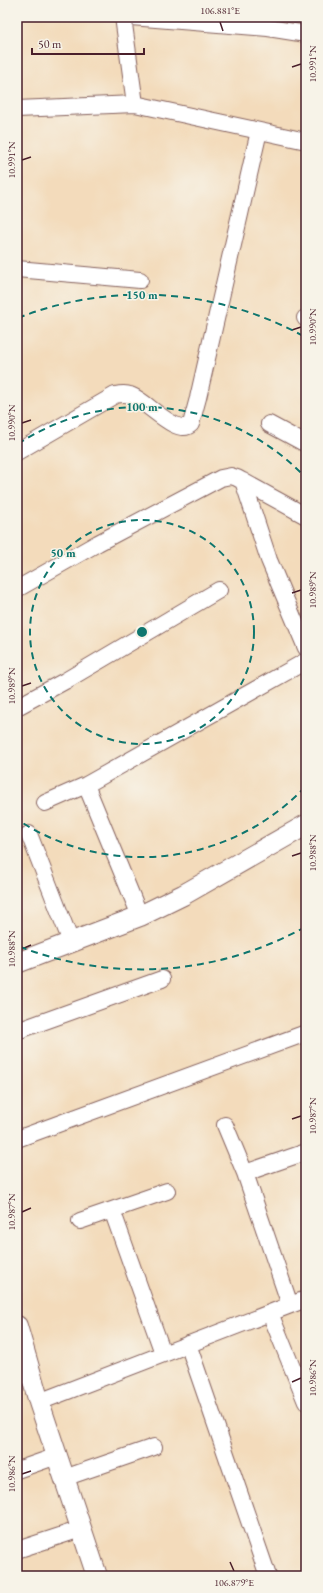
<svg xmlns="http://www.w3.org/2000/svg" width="323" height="1593" font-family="'EB Garamond',serif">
  <rect width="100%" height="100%" fill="#f7f3e8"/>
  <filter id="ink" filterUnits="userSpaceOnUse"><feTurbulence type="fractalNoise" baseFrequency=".025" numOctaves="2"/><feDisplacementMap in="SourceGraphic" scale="8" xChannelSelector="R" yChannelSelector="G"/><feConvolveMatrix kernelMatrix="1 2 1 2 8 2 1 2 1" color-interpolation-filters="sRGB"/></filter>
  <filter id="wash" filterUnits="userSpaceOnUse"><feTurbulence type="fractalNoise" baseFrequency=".012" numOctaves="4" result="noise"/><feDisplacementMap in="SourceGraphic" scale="16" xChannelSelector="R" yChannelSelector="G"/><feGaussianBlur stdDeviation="0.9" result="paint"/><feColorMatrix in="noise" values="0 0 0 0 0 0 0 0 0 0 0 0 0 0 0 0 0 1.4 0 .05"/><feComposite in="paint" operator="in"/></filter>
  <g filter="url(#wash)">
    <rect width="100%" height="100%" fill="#f3dbbb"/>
  </g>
  <g filter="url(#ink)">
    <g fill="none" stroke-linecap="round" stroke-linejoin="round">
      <defs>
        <path id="minor" d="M123,17L135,104
          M131,17L268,28L306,34
          M17,109L135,104L306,141
          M17,269L140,280
          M305,318L306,319
          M269,424L306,444
          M17,452L115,395C120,394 125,393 130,395C145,399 177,438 191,424L198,398L259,131
          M243,481L269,560L306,648
          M17,589L98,543L221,478L231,476L237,478L306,516
          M17,707L65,681L219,590
          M86,785L140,916
          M45,803L86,785L306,661
          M29,834L71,942
          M17,1031L162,979
          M225,1125L245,1173L290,1305
          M17,1139L306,1033
          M245,1173L306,1152
          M112,1210L163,1353
          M80,1221L167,1191
          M270,1313L306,1402
          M188,1344L268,1576
          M39,1402L306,1299
          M17,1470L57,1456
          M64,1478L154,1447
          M17,1550L81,1529"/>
        <path id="tertiary" d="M17,963L140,916L183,895L306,825
          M17,1326L39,1402L97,1576"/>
      </defs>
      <!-- minor casing -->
      <use href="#minor" stroke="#85615d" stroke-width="18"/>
      <!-- tertiary casing -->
      <use href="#tertiary" stroke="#85615d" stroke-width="22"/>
      <!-- minor -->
      <use href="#minor" stroke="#fff" stroke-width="16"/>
      <!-- tertiary -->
      <use href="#tertiary" stroke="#fff" stroke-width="20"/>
    </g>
  </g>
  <!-- ticks -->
  <path fill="none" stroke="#4a1f2b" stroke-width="1.5" d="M220,22L223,31M292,67L301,64M22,160L31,157M292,330L301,327M22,423L31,420M292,593L301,590M22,686L31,683M292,856L301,853M22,949L31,945M292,1119L301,1116M22,1212L31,1208M292,1382L301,1378M22,1474L31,1471M230,1562L234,1571"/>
  <!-- distance rings -->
  <g fill="none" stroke="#0f766e" stroke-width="2" stroke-dasharray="7 5">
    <circle cx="142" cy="632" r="112"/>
    <path d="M305 787A225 225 0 0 1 18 820M18 444A225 225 0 0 1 305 477"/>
    <path d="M305 927A337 337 0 0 1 18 946M18 318A337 337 0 0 1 305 337"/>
  </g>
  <circle cx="142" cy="632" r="6" fill="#0f766e" stroke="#f7f3e8" stroke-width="2"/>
  <g font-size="12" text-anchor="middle" font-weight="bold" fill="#0f766e" stroke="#f7f3e8" stroke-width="3" stroke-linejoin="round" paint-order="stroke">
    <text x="142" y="299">150 m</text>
    <text x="142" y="411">100 m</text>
    <text x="63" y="557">50 m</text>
  </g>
  <!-- margin -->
  <rect width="323" height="1593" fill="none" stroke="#f7f3e8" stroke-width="44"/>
  <!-- scale -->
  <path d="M32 48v6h112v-6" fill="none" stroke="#4a1f2b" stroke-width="2"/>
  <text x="38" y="48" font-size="12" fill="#4a1f2b" stroke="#f7f3e8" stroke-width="3" paint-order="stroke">50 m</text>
  <rect x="22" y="22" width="279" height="1549" fill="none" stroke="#4a1f2b" stroke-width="1.5"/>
  <g font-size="10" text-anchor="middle" fill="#4a1f2b">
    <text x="220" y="14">106.881°E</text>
    <text transform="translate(312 64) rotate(-90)" y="4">10.991°N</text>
    <text transform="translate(11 160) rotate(-90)" y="4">10.991°N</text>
    <text transform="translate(312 327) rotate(-90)" y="4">10.990°N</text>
    <text transform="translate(11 423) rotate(-90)" y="4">10.990°N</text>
    <text transform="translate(312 590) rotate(-90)" y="4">10.989°N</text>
    <text transform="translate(11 686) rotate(-90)" y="4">10.989°N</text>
    <text transform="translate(312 853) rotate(-90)" y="4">10.988°N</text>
    <text transform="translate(11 949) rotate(-90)" y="4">10.988°N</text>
    <text transform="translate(312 1116) rotate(-90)" y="4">10.987°N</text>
    <text transform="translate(11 1212) rotate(-90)" y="4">10.987°N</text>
    <text transform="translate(312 1378) rotate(-90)" y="4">10.986°N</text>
    <text transform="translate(11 1474) rotate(-90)" y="4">10.986°N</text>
    <text x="234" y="1586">106.879°E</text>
  </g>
</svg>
